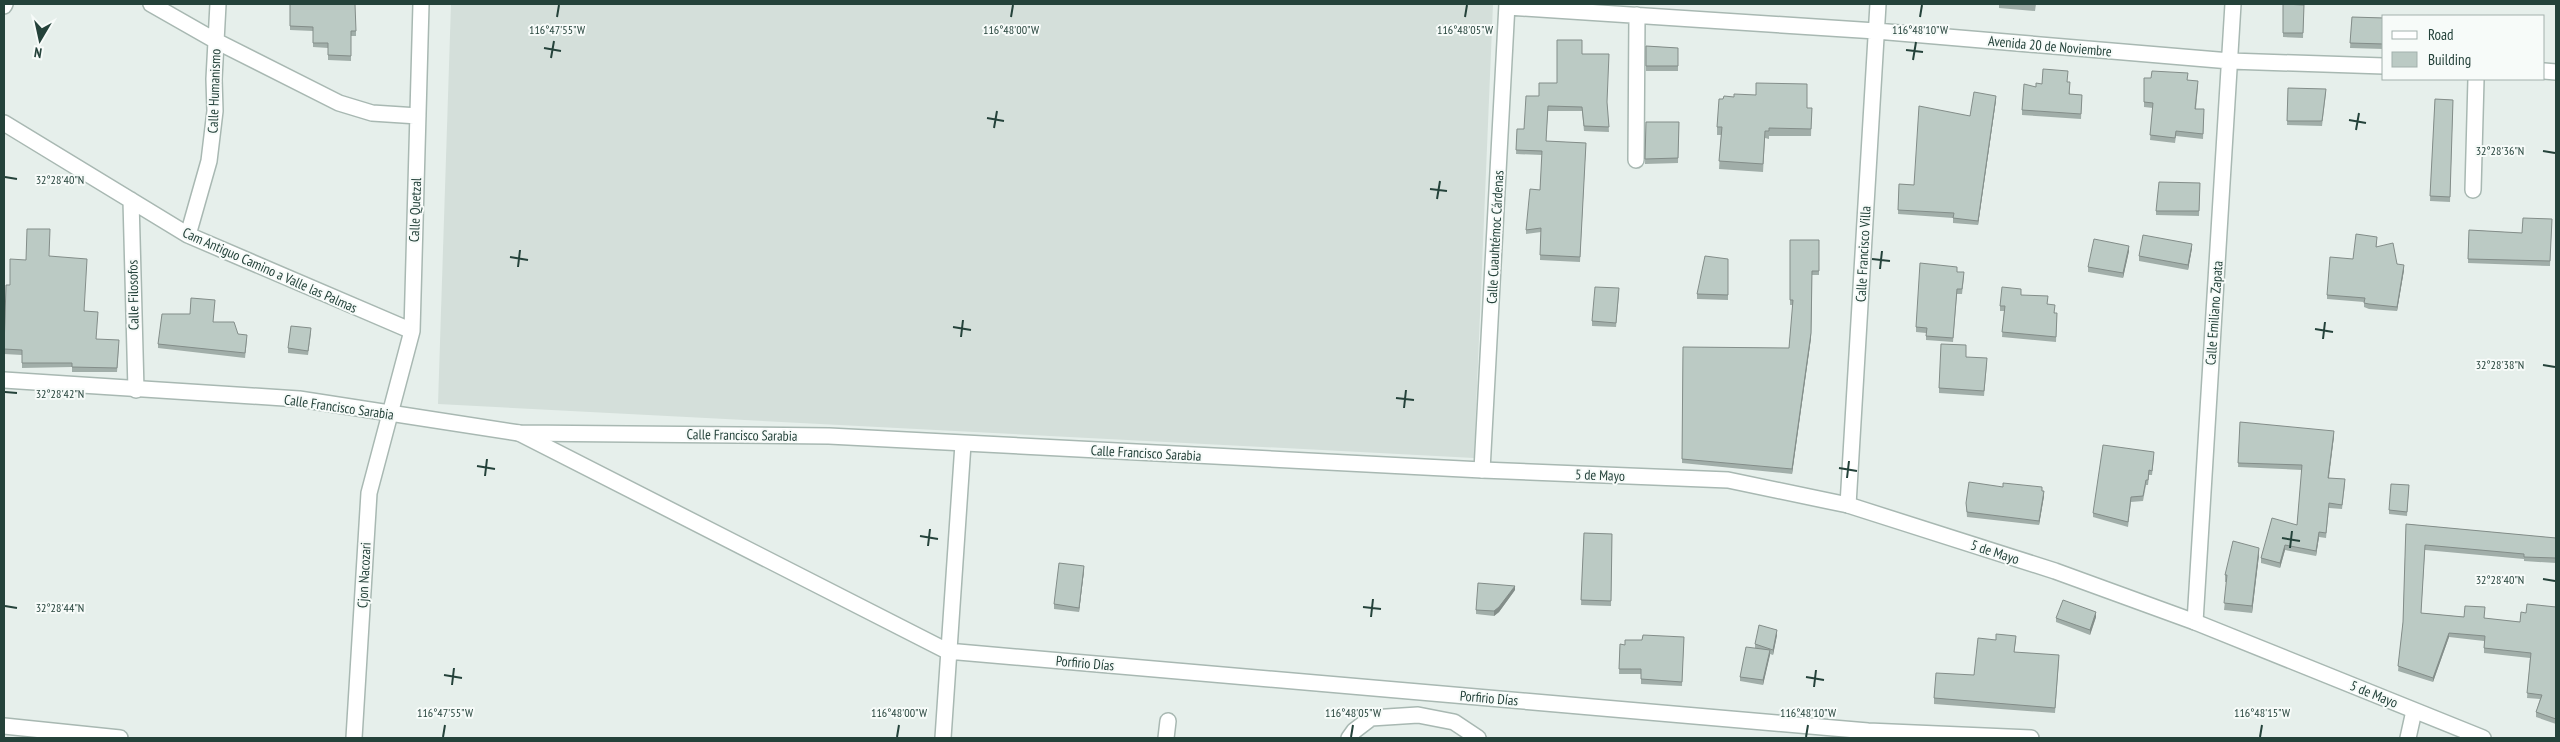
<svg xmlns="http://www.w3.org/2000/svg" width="2560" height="742" font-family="'PT Sans Narrow',sans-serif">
  <rect width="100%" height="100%" fill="#e6efeb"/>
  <!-- built -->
  <path fill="#d4dfda" d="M451,4H1493L1474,458L438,404Z"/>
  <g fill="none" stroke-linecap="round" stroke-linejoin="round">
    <defs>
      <path id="minor" d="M151,4L216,41L339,103L372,113L418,116
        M4,6L5,4
        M1507,7L1876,31L2230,61L2384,66
        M2544,71L2556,72
        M4,123L188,235L412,331
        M1636,160L1637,15
        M2473,190L2476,79
        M131,200L136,390
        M188,235L209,161L215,111L214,79L218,4
        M519,433L947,651L1868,731L2031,738
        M1482,470L1507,4
        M1848,505L1878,4
        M2195,622L2233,4
        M4,726L120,738
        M354,738L369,493L412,331L421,4
        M943,738L963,444
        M1166,738L1168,721
        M1349,738L1354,731L1371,718L1418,715L1454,722L1478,738
        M2408,738L2414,711"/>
      <path id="tertiary" d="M4,380L299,399L519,433L829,436L1482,470L1728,480L1848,505L2055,571L2195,622L2483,738"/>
    </defs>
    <!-- minor casing -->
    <use href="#minor" stroke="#a8b8b2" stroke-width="18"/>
    <!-- tertiary casing -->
    <use href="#tertiary" stroke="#a8b8b2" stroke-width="18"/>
    <!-- minor -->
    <use href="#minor" stroke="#fff" stroke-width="15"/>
    <!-- tertiary -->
    <use href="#tertiary" stroke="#fff" stroke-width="15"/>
  </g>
  <!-- wall -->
  <path fill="#a1aea9" d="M290,4L356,31V36H351V61L328,60V48L313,47V31L290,30Z
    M1999,4H2036L2035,11L1999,8Z
    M2283,4L2304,5L2303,38L2283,37Z
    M2352,17L2384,18V49L2350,48Z
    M1646,46L1678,48V71H1646Z
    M1582,54L1607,103L1609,132L1584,131L1582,111H1548L1546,141L1586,143L1580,262L1540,260L1541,232L1526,234V230L1540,190L1542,155L1516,154L1517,129H1524L1539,96L1557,83Z
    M2144,78L2187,80L2198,86L2196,109L2204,114L2203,139L2176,136L2175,143L2150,140L2153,108L2144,107Z
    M2068,82L2070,94L2082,95L2081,119L2022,115V110L2036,87L2042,84Z
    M2288,88L2326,93L2322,126L2287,125Z
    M2435,99L2453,100L2450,202L2430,201Z
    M1996,100L1978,225L1953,223V218L1898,214L1899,184L1914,185L1970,116Z
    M1807,108H1812L1811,136H1769V139L1765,138L1763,172L1719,169L1721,135H1717V127Z
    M1646,122H1679L1678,163L1645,164Z
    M2200,183L2199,216L2156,215V211Z
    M2552,219L2550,266L2468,263L2469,230L2522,233Z
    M1790,240H1819V275H1812L1811,338L1792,474L1682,463L1683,347L1789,348L1793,305H1790Z
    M2377,242L2376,247L2404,270L2397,311L2369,309L2364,307V302L2327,299V295L2353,259Z
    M2192,248L2188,270L2139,261V256Z
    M2129,251L2123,278L2088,272V267Z
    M49,256L85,311L96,339L119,345L117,372H72V367L22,368V355L4,354V342L10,285L26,260Z
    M1728,259V300L1697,299V294Z
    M1957,272L1964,277L1962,294H1957L1953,342L1926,340V333L1916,332V327Z
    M1619,293L1616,327L1592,326V321Z
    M2048,304L2055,313H2057L2056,342L2002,337L2004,311H2000V306Z
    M213,322L247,339L245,358L158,348V344Z
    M311,333L308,355L288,353V348Z
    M1966,357L1987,363L1984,396L1939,393V388Z
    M2240,422L2334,436L2329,478L2345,484L2342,509L2329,508L2326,538L2319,537L2316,556L2285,550L2280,568L2261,563V558L2297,525L2302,470L2238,467Z
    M2154,457L2152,475H2149L2148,485H2146L2143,501L2131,502L2128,527L2093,517V513Z
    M2409,485L2407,516L2389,514V510Z
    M2003,487L2044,496L2039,525L1967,517L1966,503Z
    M2406,524L2556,538V563L2524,561V559L2425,550L2421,613L2520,622L2526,613L2556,607V724L2536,717V712L2540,699L2527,698L2530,658L2484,653V641L2449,637L2433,682L2398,671L2403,622Z
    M1584,533L1612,534L1611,606L1581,605Z
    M2259,555L2252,613L2224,610L2227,582H2225V575Z
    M1084,571L1079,612L1054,609V604Z
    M1515,590L1499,612L1494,616L1476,614V610Z
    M2096,617L2090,635L2056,622V618Z
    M1777,635L1773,655L1770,654L1763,685L1740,681V677L1755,648V644Z
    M1684,637L1682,686L1641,684V674H1619L1620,644L1625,645L1642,640Z
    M1996,640L2016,641L2014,652L2059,660L2055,713L1934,704V698L1974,675Z"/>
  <!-- shaded-wall -->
  <path fill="#838d89" d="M1996,96V100L1978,225V221Z
    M2192,244V248L2188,270V265Z
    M2129,246V251L2123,278V273Z
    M2404,265V270L2397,311V307Z
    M1812,271L1811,338L1792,474V469Z
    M2334,431V436L2328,482V478Z
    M2044,491V496L2039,525V521Z
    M2319,532V537L2316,556V551Z
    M2285,545V550L2280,568V563Z
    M2259,548V555L2252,613V606Z
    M1084,566V571L1079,612V608Z
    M1515,586V590L1499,612L1494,616V611Z
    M2096,612V617L2090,635V630Z
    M1777,630V635L1773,655V650Z
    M2449,633V637L2433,682V678Z
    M1770,650V655L1763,685V680Z"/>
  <!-- building -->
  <path fill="#bbcac4" stroke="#838d89" d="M290,4H355L356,31H351V56L328,55V43H313V27L290,26Z
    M2283,4L2304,5L2303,33H2283Z
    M2352,17L2384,18V44L2350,43Z
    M1557,40H1582V54H1609L1607,102L1609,127L1584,126L1582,107L1548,106L1546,141L1586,143L1580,257L1540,255L1541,228L1526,230L1530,189L1540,190L1542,151L1516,150L1517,129H1524L1526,96H1539V83H1557Z
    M1646,46L1678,48V66H1646Z
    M2043,69L2068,71L2067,82H2070L2069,94L2082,95L2081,114L2022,110L2024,84L2036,87V83L2042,84Z
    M2152,71L2188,73L2187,80L2198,81L2195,109H2204L2203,134L2176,131L2175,138L2150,135L2153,103L2144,102V78H2151Z
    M1756,83L1807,84V108H1812L1811,129L1769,128V131H1765L1763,164L1719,161L1722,127H1717L1719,99H1723L1724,96L1734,97V94L1756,95Z
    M2288,88L2326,89L2322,121H2287Z
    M1974,92L1996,96L1978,221L1953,218L1954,213L1898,210L1899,184L1914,185L1919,106L1970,116Z
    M2435,99L2453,100L2450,197L2430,196Z
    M1646,122H1679L1678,158L1645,159Z
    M2159,182L2200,183L2199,211H2156Z
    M2523,218L2552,219L2550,261L2468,259L2469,230L2522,233Z
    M27,229H50L49,256L87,259L84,311L98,312L96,339L119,340L117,368L72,367V363H22V350L4,349L6,285H10V259L26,260Z
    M2356,234L2377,237L2376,247L2393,243L2397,264L2404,265L2397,307L2369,304L2364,303L2365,298L2327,295L2330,257L2353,259Z
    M2143,235L2192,244L2188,265L2139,256Z
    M2094,239L2129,246L2123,273L2088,267Z
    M1790,240H1819V271H1812L1811,333L1792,469L1682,459L1683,347L1789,348L1793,300H1790Z
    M1705,256L1728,259V295L1697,294Z
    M1920,263L1957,267V272H1964L1962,289H1957L1953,338L1926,336L1927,328L1916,327Z
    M1595,287L1619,288L1616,323L1592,321Z
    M2002,287L2021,289V295L2048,296L2047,304L2055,305L2054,313H2057L2056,337L2002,332L2005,306H2000Z
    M191,298L215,300L213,322H234L238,334L247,335L245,353L158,344L162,314H190Z
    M291,326L311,328L308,351L288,348Z
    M1941,344L1966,345V357L1987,358L1984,391L1939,388Z
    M2240,422L2334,431L2328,478L2345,479L2342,505L2329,503L2326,533L2319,532L2316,551L2285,545L2280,563L2261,558L2272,518L2297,525L2302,465L2238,463Z
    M2103,445L2154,452L2152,471L2149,470L2148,480H2146L2143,496L2131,497L2128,522L2093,513Z
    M1969,482L2003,487V483L2042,487V491H2044L2039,521L1967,512L1966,503Z
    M2391,484L2409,485L2407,512L2389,510Z
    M2406,524L2556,538V558L2524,557V554L2425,545L2421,613L2464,617L2465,606L2485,607L2484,618L2520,622L2521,612L2526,613L2527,604L2556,607V719L2536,712L2542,695L2527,693L2531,653L2484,648L2485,636L2449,633L2433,678L2398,666L2403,622Z
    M1584,533L1612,534L1611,601L1581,600Z
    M2233,541L2259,548L2252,606L2224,603L2227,575H2225Z
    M1059,563L1084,566L1079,608L1054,604Z
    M1478,583L1515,586L1499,607L1494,611L1476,610Z
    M2063,600L2096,612L2090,630L2056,618Z
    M1759,625L1777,630L1773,650L1755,644Z
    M1996,634L2016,636L2014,652L2059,655L2055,708L1934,698L1936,673L1974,675L1978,638L1996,640Z
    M1643,635L1684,637L1682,682L1641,679V669H1619L1620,644L1625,645V640H1642Z
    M1746,647L1770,650L1763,680L1740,677Z"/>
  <!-- ticks -->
  <path fill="none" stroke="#24423a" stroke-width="2" d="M557,17L559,5M1011,17L1013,5M1465,17L1467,5M1920,17L1922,5M544,48L561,51M1906,50L1923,52M551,58L554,41M1913,60L1916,42M987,118L1004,121M2349,120L2366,123M994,128L997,111M2356,130L2359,113M2543,151L2555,153M5,177L17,179M1430,189L1447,191M1437,199L1440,181M510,257L528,260M1872,259L1890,261M518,267L520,250M1880,269L1882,251M953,327L971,330M2315,329L2333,332M961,337L963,320M2323,339L2325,322M2543,365L2555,367M5,392L17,393M1396,398L1414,400M1404,408L1406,390M477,466L495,469M1839,468L1857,471M485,476L487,459M1847,478L1849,461M920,536L938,539M2282,538L2300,541M928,546L930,529M2290,548L2292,531M2543,579L2555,581M5,606L17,608M1363,607L1381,609M1371,617L1373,599M444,675L462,678M1806,677L1824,680M452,685L454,668M1814,687L1816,670M443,737L445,725M897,737L899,725M1351,737L1353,725M1806,737L1808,725M2260,737L2262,725"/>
  <g text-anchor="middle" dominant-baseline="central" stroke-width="4" stroke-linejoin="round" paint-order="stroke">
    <!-- street labels -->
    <g font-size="14" fill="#24423a" stroke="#f7fbf9">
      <text transform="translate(2050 46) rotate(5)">Avenida 20 de Noviembre</text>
      <text transform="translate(214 91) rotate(-88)">Calle Humanismo</text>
      <text transform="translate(415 210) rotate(-88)">Calle Quetzal</text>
      <text transform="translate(1495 237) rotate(-87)">Calle Cuauhtémoc Cárdenas</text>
      <text transform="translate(1863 254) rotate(-87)">Calle Francisco Villa</text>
      <text transform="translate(270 270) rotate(24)">Cam Antiguo Camino a Valle las Palmas</text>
      <text transform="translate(133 295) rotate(-91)">Calle Filosofos</text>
      <text transform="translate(2214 313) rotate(-86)">Calle Emiliano Zapata</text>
      <text transform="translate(339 407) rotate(8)">Calle Francisco Sarabia</text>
      <text transform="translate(742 435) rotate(1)">Calle Francisco Sarabia</text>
      <text transform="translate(1146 453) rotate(3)">Calle Francisco Sarabia</text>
      <text transform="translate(1600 475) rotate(2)">5 de Mayo</text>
      <text transform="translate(1995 552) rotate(18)">5 de Mayo</text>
      <text transform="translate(364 575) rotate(-87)">Cjon Nacozari</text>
      <text transform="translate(1085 663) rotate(5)">Porfirio Días</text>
      <text transform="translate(2374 694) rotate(22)">5 de Mayo</text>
      <text transform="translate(1489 698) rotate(5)">Porfirio Días</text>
    </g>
  </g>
  <g font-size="12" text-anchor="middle" fill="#24423a" stroke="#f7fbf9" stroke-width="4" stroke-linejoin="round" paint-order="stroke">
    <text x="557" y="34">116°47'55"W</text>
    <text x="1011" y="34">116°48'00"W</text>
    <text x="1465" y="34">116°48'05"W</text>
    <text x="1920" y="34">116°48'10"W</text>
    <text x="2500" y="155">32°28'36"N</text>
    <text x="60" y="184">32°28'40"N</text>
    <text x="2500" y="369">32°28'38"N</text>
    <text x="60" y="398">32°28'42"N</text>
    <text x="2500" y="584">32°28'40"N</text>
    <text x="60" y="612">32°28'44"N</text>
    <text x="445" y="717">116°47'55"W</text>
    <text x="899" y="717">116°48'00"W</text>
    <text x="1353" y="717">116°48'05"W</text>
    <text x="1808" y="717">116°48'10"W</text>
    <text x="2262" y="717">116°48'15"W</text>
  </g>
  <!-- border -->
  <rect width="2560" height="742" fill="none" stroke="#24423a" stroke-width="10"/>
  <!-- legend -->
  <rect x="2382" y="15" width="162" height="65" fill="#f7fbf9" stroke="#a3b1ad"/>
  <rect x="2392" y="31" width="25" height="8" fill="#ffffff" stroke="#a3b1ad"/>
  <text x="2428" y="40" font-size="15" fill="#24423a">Road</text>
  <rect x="2392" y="52" width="25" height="15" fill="#bbcac4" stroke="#a3b1ad"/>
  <text x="2428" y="65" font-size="15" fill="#24423a">Building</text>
  <!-- north arrow -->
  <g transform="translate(40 40) rotate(189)" stroke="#f7fbf9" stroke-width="4" paint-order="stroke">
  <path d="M0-4L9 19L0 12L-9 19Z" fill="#24423a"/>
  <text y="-8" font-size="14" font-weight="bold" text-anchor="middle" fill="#24423a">N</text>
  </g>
</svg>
